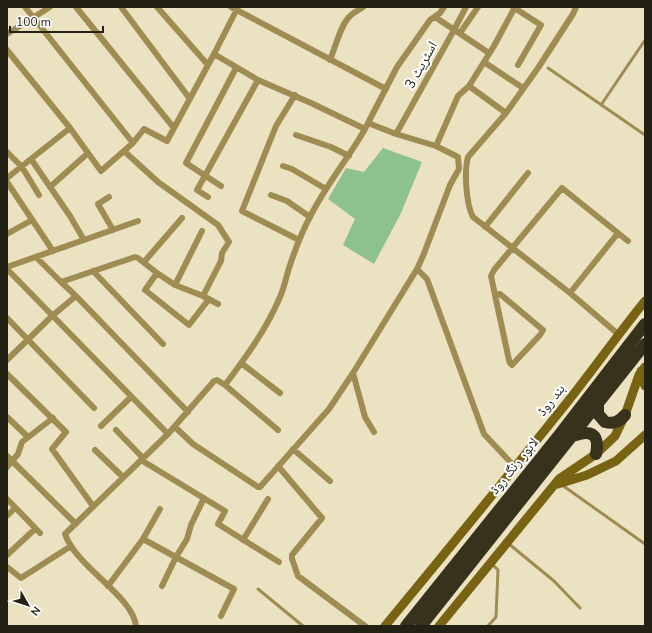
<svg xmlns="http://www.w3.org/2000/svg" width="652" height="633" font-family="'Nunito Sans','Noto Naskh Arabic',sans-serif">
  <rect width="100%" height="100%" fill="#ebe2c2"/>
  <!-- green -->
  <path fill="#8dc28d" d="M383,148L422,162L401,213L374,264L343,245L355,219L328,199L346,168L364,172Z"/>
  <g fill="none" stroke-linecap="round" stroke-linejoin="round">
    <!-- service -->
    <path stroke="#9e8c52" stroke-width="3" d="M548,68L645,135
      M601,105L645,40
      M562,485L645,544
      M509,544L554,581L580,608
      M258,589L303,626
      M488,626L496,617L498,570L492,564"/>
    <!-- minor -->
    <path stroke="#9e8c52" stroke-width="6" d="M25,7L133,143L144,129L167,141L214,54
      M76,7L174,128
      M121,7L190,99
      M157,7L208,65
      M231,7L386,89
      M238,7L214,54L258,80L311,103L365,129L368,123L396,134L436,146
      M513,7L541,25L518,65
      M576,7L573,14L538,68L506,113L468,157C464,171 466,204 473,217L570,293L618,334
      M435,17L489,53
      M460,33L478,7
      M7,34L50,7
      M7,50L70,128L101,171L133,143
      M330,60C335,48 341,24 350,16C354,12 359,10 363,7
      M484,62L523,88
      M469,86L506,113
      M295,95L276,126L242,211L299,240
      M368,123L397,67L430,20L440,13L444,7
      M396,134L454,30L466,7
      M296,135L331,147L349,156
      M124,151L158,182L218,225L229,242L222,253L221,261L203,296
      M7,152L22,167L39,195
      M31,159L70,216L84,240
      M283,166L292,169L326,189
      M7,178L70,128
      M7,182L53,251
      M221,186L186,163L236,68
      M50,187L88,153
      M271,195L287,201L310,217
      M109,197L98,204L113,230
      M208,197L197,190L258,80
      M485,227L528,173
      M7,234L32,220
      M36,257L61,282
      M144,262L182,218
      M7,267L138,221
      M7,269L168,434
      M417,269L427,279L484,434L515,467
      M93,271L163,344
      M157,273L145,290L189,325L209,299
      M175,285L202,231
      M570,293L618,233L628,241
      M495,295L509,360L510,363L512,365L540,335L543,330L500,294L495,295L491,276L494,270L562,188L618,233
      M76,296L188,412
      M7,318L94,408
      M7,360L52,316L76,296L61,282L135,257L138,258L157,273L175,285L203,296L218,304
      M241,363L280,393
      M353,373L365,417L374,432
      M7,374L66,432L52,449L93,506
      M225,385L278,430
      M7,417L28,437
      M101,426L131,397
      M175,427L193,444L258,487H260L329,409L353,373L417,269L423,256L450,185L459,169L458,157L436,146L458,96L469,86L494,46L515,7
      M116,430L143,458
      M293,449L330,481
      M95,450L123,477
      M7,456L76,524
      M141,460L225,511L218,524L279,562
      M278,466L322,518L292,555V559L298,576L365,626
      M7,467L18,454L22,442L53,418
      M7,499L40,533
      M7,516L15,508
      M143,539L160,509
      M243,540L268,499
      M7,555L35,529
      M7,567L21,578L71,546
      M108,586L143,539L234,589L221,616
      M162,586L176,557L187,539L191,525L204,498
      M136,626C133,596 76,567 65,534L168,434L214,381L217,380L225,385C246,357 266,330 280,297C284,288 286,278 289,268C295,250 301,233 310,217C325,186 348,159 365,129"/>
    <!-- secondary -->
    <path stroke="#786312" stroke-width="9" d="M641,371L642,378L645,386
      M558,484L587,475L616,461L645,435
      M385,626C447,551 508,476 569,400C595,367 619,333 645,301
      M439,626L559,479L596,454L615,436L625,415L639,375L645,367"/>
    <!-- motorway -->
    <path stroke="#38311c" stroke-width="12" d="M598,404V414L605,422C614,424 619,422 625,415
      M573,436C591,429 600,434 596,454
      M406,626L560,434L645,324
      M421,626L645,344"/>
  </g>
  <g text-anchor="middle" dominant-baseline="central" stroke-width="4" stroke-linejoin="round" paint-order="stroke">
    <!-- street labels -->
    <g font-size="14" fill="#232014" stroke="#fff">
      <text transform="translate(421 65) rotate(-61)">اسٹریٹ 3</text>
      <text transform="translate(551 400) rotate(-52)">بند روڈ</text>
      <text transform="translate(514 466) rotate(-51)">لاہور رنگ روڈ</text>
    </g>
  </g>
  <!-- border -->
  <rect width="652" height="633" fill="none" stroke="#232014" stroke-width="16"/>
  <!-- north arrow -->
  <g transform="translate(28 605) rotate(129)" stroke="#ffffff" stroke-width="3" paint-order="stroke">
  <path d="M0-3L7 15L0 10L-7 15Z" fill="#232014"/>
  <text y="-6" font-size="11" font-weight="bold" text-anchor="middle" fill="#232014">N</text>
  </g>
  <!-- scale -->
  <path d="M10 26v6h93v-6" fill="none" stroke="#232014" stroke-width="2"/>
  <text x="16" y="26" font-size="12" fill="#232014" stroke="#ffffff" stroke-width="3" paint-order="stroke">100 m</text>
</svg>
